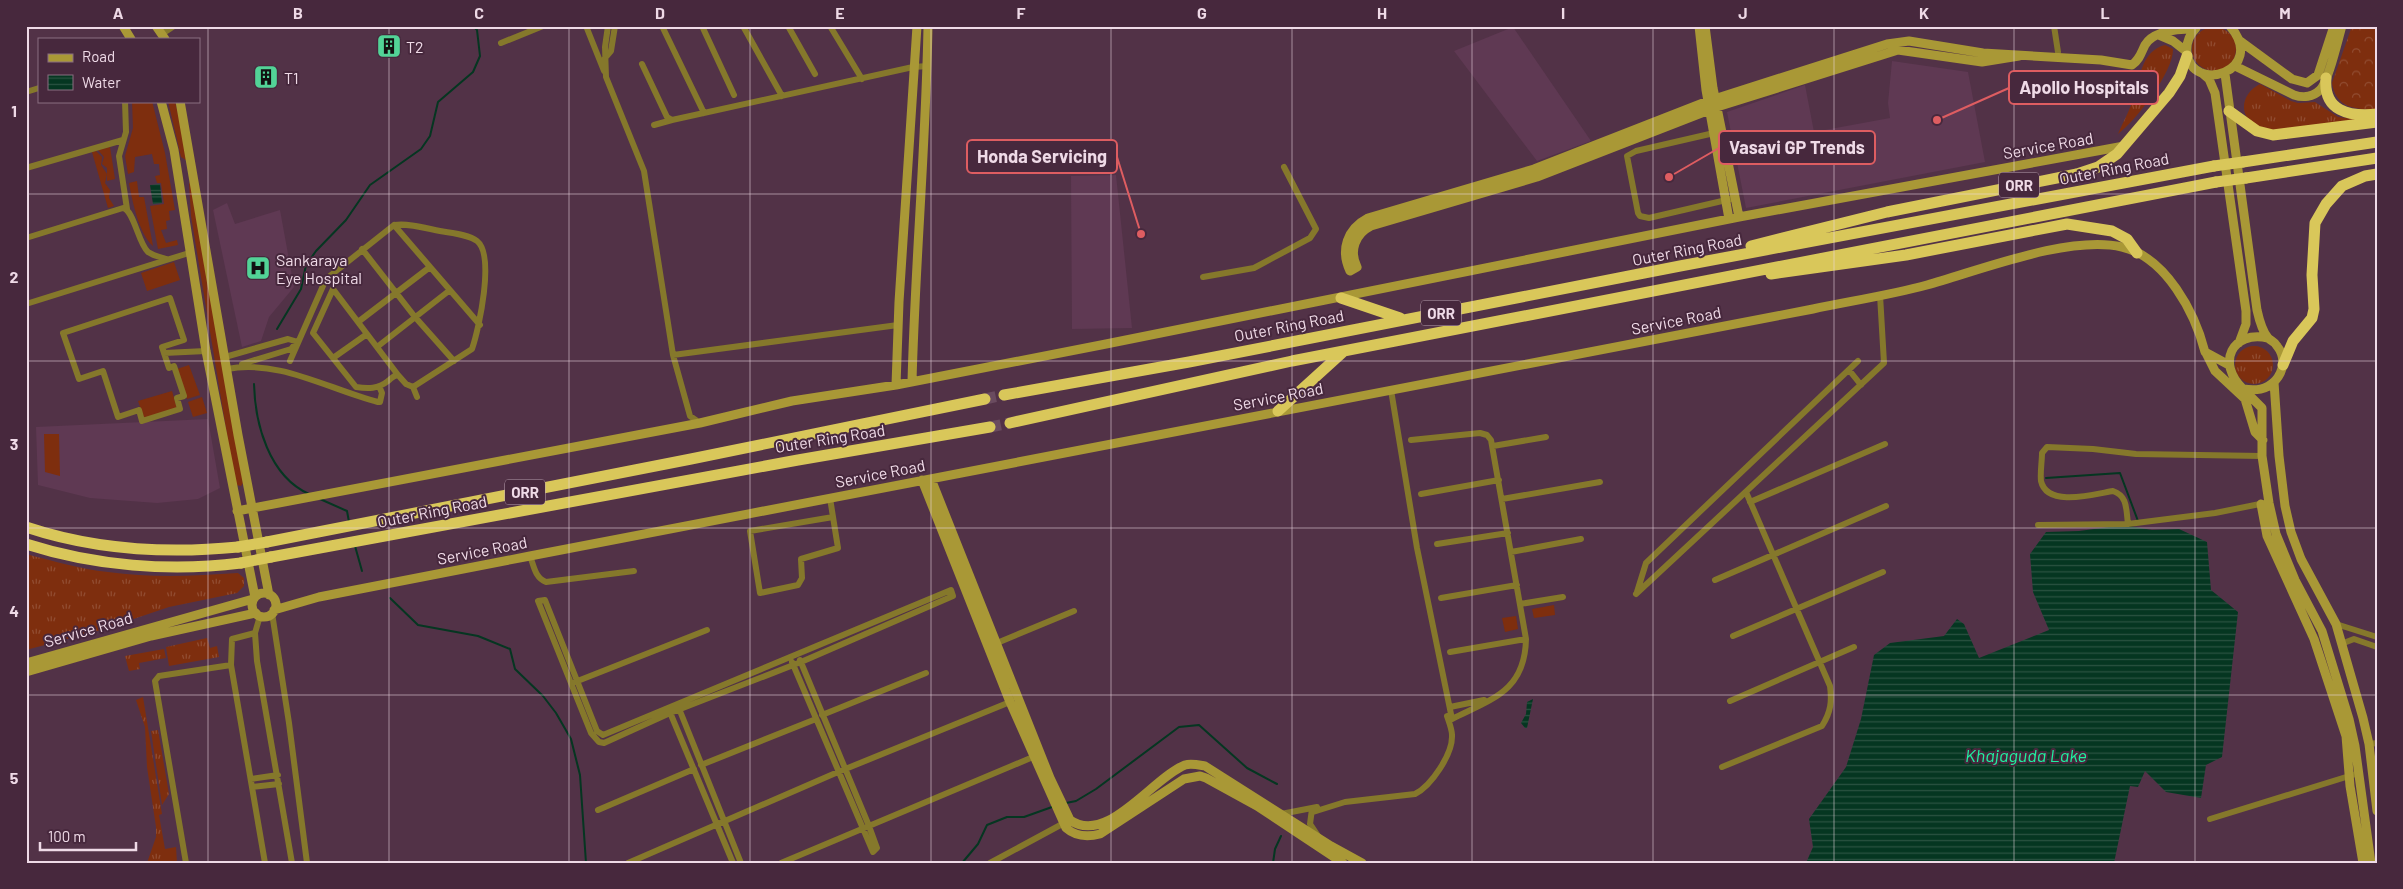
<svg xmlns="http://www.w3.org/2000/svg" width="2403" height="889" font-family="Barlow,sans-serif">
  <defs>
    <pattern id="grass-tufts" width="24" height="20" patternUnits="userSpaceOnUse" patternTransform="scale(1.25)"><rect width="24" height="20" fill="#7e2e0e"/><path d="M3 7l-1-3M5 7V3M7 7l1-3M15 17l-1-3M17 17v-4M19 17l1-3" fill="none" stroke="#914c31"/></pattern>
    <pattern id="forest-crowns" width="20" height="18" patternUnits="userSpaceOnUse" patternTransform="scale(1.25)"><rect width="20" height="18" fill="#7e2e0e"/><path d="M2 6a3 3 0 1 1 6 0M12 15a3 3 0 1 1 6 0" fill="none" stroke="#914c31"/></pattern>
    <pattern id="water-rules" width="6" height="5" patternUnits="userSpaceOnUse" patternTransform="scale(1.25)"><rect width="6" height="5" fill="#053621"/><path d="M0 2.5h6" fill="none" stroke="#2a5241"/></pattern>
  </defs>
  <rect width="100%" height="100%" fill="#523247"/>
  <!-- built -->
  <path fill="#5f3953" d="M1513,27L1591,141L1537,161L1454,51Z
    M1892,61L1968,72L1985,162L1746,208L1727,112L1805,85L1814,132L1890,118L1888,103Z
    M1116,175L1132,328L1072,329L1071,176Z
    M227,203L235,224L280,210L294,287L269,317L261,341L242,347L213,210Z
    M208,419L220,488L198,499L157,503L90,498L38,485L36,427Z"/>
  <!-- grass -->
  <path fill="url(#grass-tufts)" d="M2192 49a22 22 0 1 1 44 0a22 22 0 1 1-44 0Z
    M2165,45L2173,49C2174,71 2136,121 2118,134C2123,122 2130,110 2134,97C2140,78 2141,51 2165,45Z
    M2260,84L2291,101L2298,103L2315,102L2338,117L2361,120C2331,125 2286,138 2258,126C2238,118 2240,94 2260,84Z
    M2235 365a19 19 0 1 1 38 0a19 19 0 1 1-38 0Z
    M26,554C53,561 80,569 108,572C151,578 195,576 238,573L244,578V586L237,593L169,607L101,630L26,650Z
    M207,638L210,648L217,646L219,657L169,666L166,647Z
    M164,649L166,658L139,663L140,669L129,671L125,656Z
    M143,697L162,814L159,815L165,849L176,847L177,863H147L156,837V827L147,767L145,727L136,700Z
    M158,730L169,794L162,805L151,731Z"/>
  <!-- forest -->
  <path fill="url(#forest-crowns)" d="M2352,26H2377V110C2356,109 2336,109 2332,83Z"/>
  <!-- garden -->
  <path fill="#7e2e0e" d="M132,101H152L165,153L175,210L169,211L170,220L166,221L167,229L161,230L166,243L177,240L178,245L158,249L150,206L164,204L161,183H157L155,176L160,175L159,164H154L152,154L135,157L134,172L128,174L125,156L133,128Z
    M168,101H175L189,162L181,157Z
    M110,147L115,179L107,181V168L102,164L104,157L98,150Z
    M96,151L102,157L101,165L107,174L105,183L110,190L109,198L114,206L108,208L92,152Z
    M137,181L139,197H144L153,246C139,234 132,200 129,183Z
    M189,183H192L243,483L241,486L236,485L233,471L191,216Z
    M174,262L180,280L147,291L141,273Z
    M189,365L200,395L187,399L177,369Z
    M172,391L177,408L144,418L138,401Z
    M202,397L207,413L193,417L188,402Z
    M44,434H59L60,476L45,472Z
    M1554,605L1555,615L1534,618L1532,609Z
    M1516,616L1518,629L1505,632L1502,618Z"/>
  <!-- water -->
  <path fill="url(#water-rules)" d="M160,184L162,203L153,204L150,185Z
    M2124,525L2152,530L2179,529L2207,542L2211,590L2238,612L2222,757L2206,765L2201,798L2166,792L2145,771L2138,787L2130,786L2114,863H1806L1813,847L1809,819L1846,767L1861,719L1874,655L1890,643L1944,636L1957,619L1964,624L1979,658L2049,630L2033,592L2030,554L2046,532L2079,531Z
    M1533,699L1527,728H1525L1521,723L1526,714L1527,702Z"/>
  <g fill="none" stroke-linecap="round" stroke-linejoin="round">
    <!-- stream -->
    <path stroke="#053621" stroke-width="2" d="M277,329L301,289L306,265L316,251L346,220L370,185L421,149L430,136L438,102L473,72L480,56L477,30L473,26
      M254,384C255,424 269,476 309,494
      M2046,478L2120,473L2138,521
      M320,499L347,511L349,522
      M355,546L362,571
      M390,598L418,625L478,636L510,649L515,669L543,696L556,713L571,739L580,775L586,863
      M1066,803L1076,801L1096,789L1179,727L1199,725L1247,768L1277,784
      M962,863L978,844L987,825L1007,817H1024L1052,807
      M1273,863L1275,849L1281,836"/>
    <!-- highway-tunnel -->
    <path stroke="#6a4b5f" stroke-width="11" stroke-dasharray="11 5.5" stroke-linecap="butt" d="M985,399L1004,395
      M990,427L1010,423"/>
    <!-- street -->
    <path stroke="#85782b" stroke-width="6" d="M586,26L604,71
      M608,26L605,47L606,77L644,171L673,355L690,416L700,423
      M662,26L704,113
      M702,26L734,95
      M743,26L782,96
      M788,26L815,74
      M830,26L862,79
      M2054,26L2058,52
      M162,34L174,26
      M501,43L543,26
      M605,58L611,51L615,26
      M642,64L667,117L672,120L913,67L928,66
      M26,92L39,88
      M125,101L126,132L119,156L127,209
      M654,125L672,120
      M1714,133L1636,151L1627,156L1638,213L1640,216L1649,218L1735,198
      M26,168L123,140
      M394,225L480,325
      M26,238L123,208C134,210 138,243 148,252C154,256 160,257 166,259
      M362,249L415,317L454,361
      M1203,277L1254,268L1310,238L1316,229L1284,167
      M170,298L184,340L162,347L169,368L174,366L184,396L177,398L180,409L142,421L139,410L118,417L103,371L79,379L63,333Z
      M26,304L189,253
      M358,322L430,267
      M377,347L450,290
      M164,353L206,351
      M673,355L898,325
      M225,357L288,339L298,342
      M333,358L367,334
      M290,361L326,279L394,225C409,223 425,228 440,231C451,233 468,234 477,241C495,255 479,329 472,349L413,387L406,384L398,375C392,376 392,378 388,381C378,389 368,389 356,387L313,333L333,289L398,375
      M242,364L291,349L295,344
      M227,369C279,359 328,389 378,402H380L382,393L379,386
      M1849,370L1861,385
      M413,387L417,397
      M1391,390L1417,548L1452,719C1492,699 1525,691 1526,639L1491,440L1487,435L1480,433L1411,440
      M1493,446L1546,437
      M1421,494L1499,480
      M830,498L833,517L750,531L760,593L798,585L802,578L801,559L838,548L833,517
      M1502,499L1600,482
      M1750,502L1885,444
      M2128,524L2215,513L2265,503
      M2038,525L2128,524C2126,510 2128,496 2113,491C2095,494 2047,508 2041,481C2040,472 2042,462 2042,453L2047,447L2093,449L2136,454L2262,456
      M1437,544L1508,533
      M1511,552L1581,539
      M530,556C534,566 535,578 546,582L634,571
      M1715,580L1886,506
      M951,590L953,596L801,662L670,713L604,743L599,742L591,733L538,601L545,600L597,731L603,735Z
      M1637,592L1646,563L1858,361
      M1636,594L1884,363L1880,295
      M1441,598L1517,585
      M1520,604L1563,597
      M272,613L289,723L307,863
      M260,616L255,633L257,661L292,863
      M2336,624L2377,637
      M255,633L232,639L231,665L265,863
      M1733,636L1883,572
      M997,643L1074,611
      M2341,644L2354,639L2377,647
      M1450,652L1526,639
      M792,662L873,852L877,848L869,826L800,660
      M575,682L707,630
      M1730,701L1854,647
      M678,706L741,863
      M1450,707L1484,700
      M669,710L733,863
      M822,715L926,673
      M2369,744L2377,743
      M701,765L816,719
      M1722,767L1822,726C1831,712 1832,701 1830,686L1746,492
      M251,779L278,775
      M252,787L279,784
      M1312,809L1310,824L1318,836
      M598,810L694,769
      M1313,812L1345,802L1415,794C1431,786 1453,754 1452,735C1452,729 1449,722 1447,716
      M1281,814L1317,807
      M2210,819L2359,773
      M186,863L155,681L159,676L231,665
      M628,863L838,772L1010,702
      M781,863L1033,757
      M990,863L1066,822"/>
    <!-- secondary -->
    <path stroke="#a99836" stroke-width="9" d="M123,26L131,39
      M156,26L165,39
      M1699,26L1706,90L1729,219
      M1705,26L1713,88L1739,217
      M2196,28C2189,35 2186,43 2187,53C2192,95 2268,71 2230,26
      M2159,35L2173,41L2187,52
      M2240,41L2292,79L2307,83L2318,75L2334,26
      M2019,56L1982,62L1898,50L1717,107L1537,177L1371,226C1355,234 1349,251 1357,267L1350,271C1340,250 1347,229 1368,218L1534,169L1708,101L1887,44L1909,41L1983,53L2101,60L2132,65C2140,59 2141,53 2145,45C2153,31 2179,29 2194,29
      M2235,66L2294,95C2303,98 2313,97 2320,90C2328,83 2338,39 2342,26
      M2202,73L2209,79L2215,93L2246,311V324L2239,343
      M2225,74L2257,310C2259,319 2262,331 2268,338C2271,341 2275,342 2277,346C2286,357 2284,371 2275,381C2266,390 2256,391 2243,389C2216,363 2232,330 2268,338
      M161,101L174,150L206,351L255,597
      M180,101L238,435L269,595
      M2206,353L2215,371L2245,399L2255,432L2263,440
      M912,382C915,263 926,145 928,26
      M2274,382L2279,456L2285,506L2291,532L2301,559L2336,624L2363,718L2369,744L2377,811
      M896,385L899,302L917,26
      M2243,389L2262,408V456L2269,503L2276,534L2295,580L2322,631L2349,719L2355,746L2371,863
      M931,479L1050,778L1070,820C1107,846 1152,778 1185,765C1191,763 1199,765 1205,766L1331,846L1362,863
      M922,480L1010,702L1066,828C1075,836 1088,837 1100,834L1184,779L1200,776L1206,778L1257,806L1343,863
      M2261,504L2267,536L2314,639L2346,736L2350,786L2363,863
      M237,511L700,423L792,401L896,385L1106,344L1739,217L2124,146
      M252 605a12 12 0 1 1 24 0a12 12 0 1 1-24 0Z
      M274,610L319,597L530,556L1813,309C1851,301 1890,295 1927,285C1981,270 2068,235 2122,247C2166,257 2195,313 2205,352L2229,365
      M26,663L253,599
      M26,672L151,636L256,613"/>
    <!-- highway -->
    <path stroke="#d9c75a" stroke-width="11" d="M2326,78C2323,111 2349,117 2377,114
      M2229,111L2257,131L2273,135L2377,122
      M2243,162L2377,142
      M2246,178L2377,158
      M1751,246L1887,212L2077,174L2098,167L2117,154L2169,93L2180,76L2187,56
      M1771,274L1906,255L2067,224L2112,231L2127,239L2137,253
      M1341,298L1400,318
      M2283,365L2293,341L2312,318L2314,309L2312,275L2315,223L2326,204L2342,186L2365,176L2377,174
      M1004,395L1189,362L1680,266L2214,166
      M1278,411L1343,352
      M1010,423L1292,361L2216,182
      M26,527C95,550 167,554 238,547
      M267,542L691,459L985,399
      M26,544C95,566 170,572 241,563
      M271,557L798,460L990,427"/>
    <!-- highway-bridge -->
    <path stroke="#d9c75a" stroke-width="11" d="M2214,166L2243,162
      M2216,182L2246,178
      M238,547L267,542
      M241,563L271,557"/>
  </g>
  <!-- grid -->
  <path fill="none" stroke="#efdae7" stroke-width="1" stroke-opacity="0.55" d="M208,26V863M389,26V863M569,26V863M750,26V863M931,26V863M1111,26V863M1292,26V863M1472,26V863M1653,26V863M1834,26V863M2014,26V863M2195,26V863M26,194H2377M26,361H2377M26,528H2377M26,695H2377"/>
  <!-- icons -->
  <defs>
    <symbol id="building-square" viewBox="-11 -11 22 22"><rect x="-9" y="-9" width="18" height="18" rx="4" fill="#52d397" stroke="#47283d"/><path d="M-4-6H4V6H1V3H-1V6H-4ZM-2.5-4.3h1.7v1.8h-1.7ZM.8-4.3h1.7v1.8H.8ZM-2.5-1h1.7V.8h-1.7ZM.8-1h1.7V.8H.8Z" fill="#111"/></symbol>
    <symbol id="hospital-square" viewBox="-11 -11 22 22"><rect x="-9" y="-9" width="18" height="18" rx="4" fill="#52d397" stroke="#47283d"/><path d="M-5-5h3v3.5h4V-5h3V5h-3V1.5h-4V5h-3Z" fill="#111"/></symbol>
  </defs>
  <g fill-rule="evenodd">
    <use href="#building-square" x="375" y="32" width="28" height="28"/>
    <use href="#building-square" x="252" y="63" width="28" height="28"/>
    <use href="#hospital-square" x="244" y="254" width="28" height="28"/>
  </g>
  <g text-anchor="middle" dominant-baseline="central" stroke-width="4" stroke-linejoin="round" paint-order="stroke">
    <!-- shield labels -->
    <g fill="#47283d" stroke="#bda5b4" stroke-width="1">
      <rect x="1999" y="172.5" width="40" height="25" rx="4"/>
      <rect x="1421" y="300.5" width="40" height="25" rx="4"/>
      <rect x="505" y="479.5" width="40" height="25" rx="4"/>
    </g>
    <g font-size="15" font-weight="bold" fill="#efdae7">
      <text x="2019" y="185">ORR</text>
      <text x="1441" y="313">ORR</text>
      <text x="525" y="492">ORR</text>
    </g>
    <!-- poi labels -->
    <g font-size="16" fill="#efdae7" stroke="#47283d" text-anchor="start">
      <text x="406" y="46">T2</text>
      <text x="284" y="77">T1</text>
      <text x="276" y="259">Sankaraya<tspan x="276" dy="18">Eye Hospital</tspan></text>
    </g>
    <!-- street labels -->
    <g font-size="16" fill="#efdae7" stroke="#47283d">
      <text transform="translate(2048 145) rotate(-10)">Service Road</text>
      <text transform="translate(2114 168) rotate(-11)">Outer Ring Road</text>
      <text transform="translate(1687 249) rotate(-11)">Outer Ring Road</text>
      <text transform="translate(1676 320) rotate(-11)">Service Road</text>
      <text transform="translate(1289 325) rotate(-11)">Outer Ring Road</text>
      <text transform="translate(1278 396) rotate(-11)">Service Road</text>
      <text transform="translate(830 438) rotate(-9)">Outer Ring Road</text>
      <text transform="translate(880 473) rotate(-11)">Service Road</text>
      <text transform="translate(432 511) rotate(-11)">Outer Ring Road</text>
      <text transform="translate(482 550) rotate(-11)">Service Road</text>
      <text transform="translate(88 629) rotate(-16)">Service Road</text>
    </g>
    <!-- water labels -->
    <g font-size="18" font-style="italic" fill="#1ff0a0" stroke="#47283d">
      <text x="2026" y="755">Khajaguda Lake</text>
    </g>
  </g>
  <!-- callouts -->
  <path fill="none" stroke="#de5d61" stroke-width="2" d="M1937 120L2009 88M1669 177L1719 148M1141 234L1117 157"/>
  <g fill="#de5d61" stroke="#47283d" stroke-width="2">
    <circle cx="1937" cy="120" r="5"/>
    <circle cx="1669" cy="177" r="5"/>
    <circle cx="1141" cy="234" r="5"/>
  </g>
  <g fill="#47283d" stroke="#de5d61" stroke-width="2">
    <rect x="2009" y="71" width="149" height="33" rx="5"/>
    <rect x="1719" y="131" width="156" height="33" rx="5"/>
    <rect x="967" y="140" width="150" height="33" rx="5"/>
  </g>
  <g font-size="18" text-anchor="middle" font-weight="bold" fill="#efdae7">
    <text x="2084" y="94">Apollo Hospitals</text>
    <text x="1797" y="154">Vasavi GP Trends</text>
    <text x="1042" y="163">Honda Servicing</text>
  </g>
  <!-- border -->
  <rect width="2403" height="889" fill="none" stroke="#47283d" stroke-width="55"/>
  <!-- legend -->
  <rect x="38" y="38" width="162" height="65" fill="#47283d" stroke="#8a6f81"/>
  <rect x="48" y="54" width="25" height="8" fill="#a99836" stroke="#8a6f81"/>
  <text x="82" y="62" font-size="15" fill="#efdae7">Road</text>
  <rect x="48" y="75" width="25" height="15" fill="url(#water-rules)" stroke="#8a6f81"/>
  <text x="82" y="88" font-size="15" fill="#efdae7">Water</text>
  <!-- scale -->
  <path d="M40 842v8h96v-8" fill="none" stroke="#efdae7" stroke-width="2.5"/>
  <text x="48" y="842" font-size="15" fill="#efdae7" stroke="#47283d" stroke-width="4" paint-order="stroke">100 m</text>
  <rect x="28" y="28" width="2348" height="834" fill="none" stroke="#efdae7" stroke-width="2"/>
  <g font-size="16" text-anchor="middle" font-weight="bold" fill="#efdae7">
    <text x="118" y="19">A</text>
    <text x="298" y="19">B</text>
    <text x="479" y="19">C</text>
    <text x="660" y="19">D</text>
    <text x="840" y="19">E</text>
    <text x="1021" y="19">F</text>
    <text x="1202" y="19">G</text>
    <text x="1382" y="19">H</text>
    <text x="1563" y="19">I</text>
    <text x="1743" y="19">J</text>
    <text x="1924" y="19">K</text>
    <text x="2105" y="19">L</text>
    <text x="2285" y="19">M</text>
    <text x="14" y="117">1</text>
    <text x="14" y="283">2</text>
    <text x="14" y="450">3</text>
    <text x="14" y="617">4</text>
    <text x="14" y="784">5</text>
  </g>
</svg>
